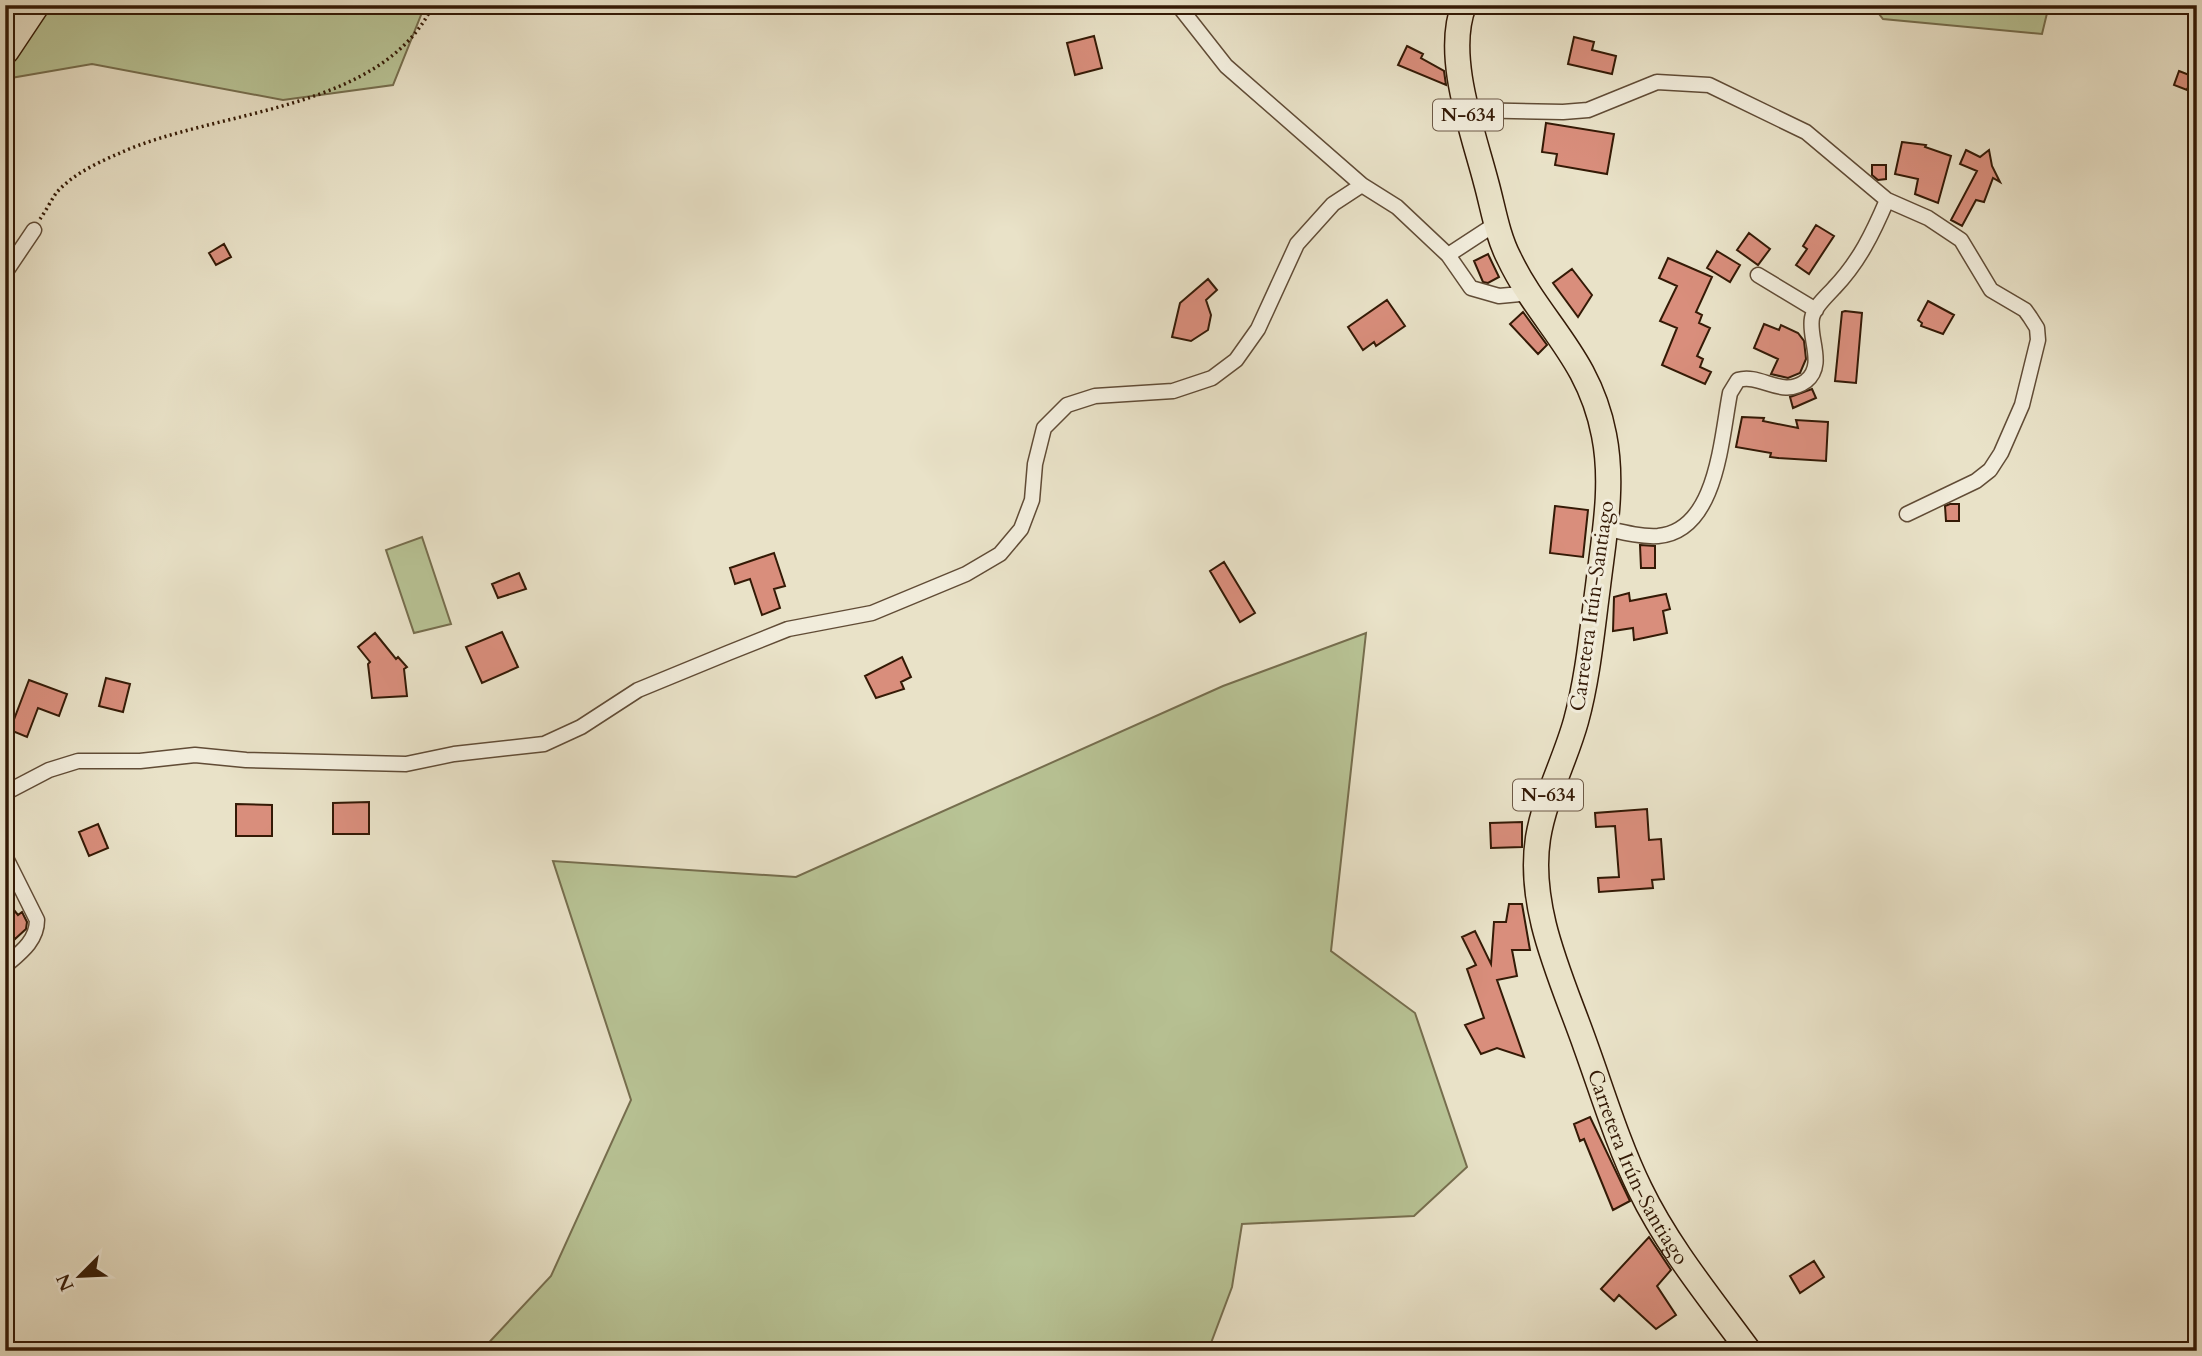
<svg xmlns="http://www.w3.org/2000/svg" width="2202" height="1356" font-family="Cardo,serif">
  <rect width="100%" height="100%" fill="#e9e2c8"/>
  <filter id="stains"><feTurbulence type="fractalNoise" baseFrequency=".00286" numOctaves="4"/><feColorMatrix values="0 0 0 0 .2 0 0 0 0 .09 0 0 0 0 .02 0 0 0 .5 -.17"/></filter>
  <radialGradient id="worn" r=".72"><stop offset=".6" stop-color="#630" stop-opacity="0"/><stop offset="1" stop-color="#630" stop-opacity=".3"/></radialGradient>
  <!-- green -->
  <path fill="#b8c395" stroke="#766e4e" stroke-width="2" d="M5,5H425L393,85L283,100L92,64L11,78L5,82Z
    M1872,5H2049L2042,34L1883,19Z
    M422,537L451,624L414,633L386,550Z
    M1366,633L1331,951L1415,1013L1467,1167L1414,1216L1242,1224L1232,1287L1208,1351H481L551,1276L631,1100L553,861L796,877L1223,686Z"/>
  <!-- building -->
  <path fill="#d98e7c" stroke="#341a06" stroke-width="2" d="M1094,36L1102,68L1075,75L1067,43Z
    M1574,37L1594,42L1592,50L1616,56L1612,74L1568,64Z
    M1407,46L1423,54L1421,58L1444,71L1446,85L1398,65Z
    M2179,71L2192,76L2187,90L2174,85Z
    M1546,123L1614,134L1607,174L1555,165L1557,154L1542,152Z
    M1902,142L1926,145L1925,147L1951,156L1938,203L1915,194L1918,179L1895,174Z
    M1966,150L1980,157L1989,150L1992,166L2000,182L1993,178L1984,202L1976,200L1962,226L1951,220L1977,171L1960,164Z
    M1872,165H1886V179L1878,180L1872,175Z
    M1816,225L1834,236L1809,274L1796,265L1807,249L1803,246Z
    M1749,233L1770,249L1758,265L1737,250Z
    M224,244L231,257L216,265L209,253Z
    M1717,251L1740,265L1730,282L1707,268Z
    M1488,254L1499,277L1488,283L1483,282L1474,261Z
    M1668,258L1712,277L1696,312L1702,315L1699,323L1710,328L1697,356L1703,359L1700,367L1711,372L1705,384L1662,365L1677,328L1660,321L1677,286L1659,278Z
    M1572,269L1592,295L1578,317L1553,283Z
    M1208,279L1217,290L1206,300L1211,315L1208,330L1191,341L1172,337L1180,303Z
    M1387,300L1405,326L1376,346L1374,342L1363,350L1348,327Z
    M1928,301L1954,315L1943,334L1921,326L1922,323L1918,320Z
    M1845,311L1862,313L1856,383L1835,381L1842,312Z
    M1523,312L1547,345L1538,354L1510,324Z
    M1764,324L1779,330L1781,325L1798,333L1804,341L1806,359L1800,373L1788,378L1771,374L1778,359L1754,348Z
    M1812,389L1816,398L1793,408L1790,397Z
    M1742,417L1764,418L1763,421L1798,428L1796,420L1828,422L1826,461L1778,458L1770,457L1771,453L1736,447Z
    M1950,504H1959V521H1946L1945,506Z
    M1555,506L1588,510L1583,557L1550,553Z
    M1640,545L1655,546V568H1641Z
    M774,553L785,586L774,589L780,608L762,615L750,579L735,584L730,568Z
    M1224,562L1255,613L1240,622L1210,571Z
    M519,573L526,589L498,598L492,584Z
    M1629,593L1630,601L1666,594L1670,609L1663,611L1667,633L1634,640L1633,628L1613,631L1614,597Z
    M502,632L518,667L482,683L466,647Z
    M375,633L396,659L398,657L407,667L404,669L407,696L372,698L368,664L370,662L358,647Z
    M902,657L911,677L901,682L904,689L876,698L865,676Z
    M106,678L130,684L123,712L99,706Z
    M29,680L67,694L59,716L38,708L27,737L10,730Z
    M369,802V834H333V803Z
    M236,804L272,805V836H236Z
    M1647,809L1649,840L1661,839L1664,879L1652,880L1653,888L1599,892L1598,878L1619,877L1615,826L1596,827L1595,813Z
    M1522,822V847L1491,848L1490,823Z
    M98,824L108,848L89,856L79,832Z
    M5,899L18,915L22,912L27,922L26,929L15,939L5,928Z
    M1509,904H1522L1530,950H1512L1517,976L1497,980L1524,1057L1497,1048L1481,1054L1465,1025L1484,1018L1467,969L1476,965L1462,937L1475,931L1491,964L1494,922H1506Z
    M1590,1117L1630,1201L1613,1210L1584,1139L1580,1141L1574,1124Z
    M1649,1237L1671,1270L1657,1286L1676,1315L1656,1329L1619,1295L1614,1301L1601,1289Z
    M1814,1261L1824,1277L1800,1293L1790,1276Z"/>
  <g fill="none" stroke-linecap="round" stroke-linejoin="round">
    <defs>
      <path id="minor" d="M1178,5L1226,66L1362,185L1397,207L1448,255L1497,223
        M1467,110L1563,112L1588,110L1657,82L1709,85L1806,132L1887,200L1928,218L1961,240L1991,290L2025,310L2030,317L2037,328L2038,340L2022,405L2001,453L1990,470L1976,481L1907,514
        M1448,255L1471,288L1499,296L1531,293
        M5,273L34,230
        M1758,275L1816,310
        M1605,528C1622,532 1640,537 1658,536C1717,531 1721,439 1730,393L1738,380C1761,373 1782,399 1806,381C1826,365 1808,338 1812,318C1814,307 1827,296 1834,288C1859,262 1873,233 1887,200
        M5,793L49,770L78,761H140L195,755L246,760L406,764L454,754L544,744L581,727L638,690L728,653L788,629L872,613L966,574L1000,554L1021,529L1032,500L1035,464L1044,428L1067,405L1095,396L1173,391L1212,378L1236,360L1258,329L1297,244L1333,204L1362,185
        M5,856L37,920C37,941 20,953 5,966"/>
      <g id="trunk">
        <path id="s1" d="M1464,5C1444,55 1473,132 1486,182C1493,207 1497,235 1509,258C1540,323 1589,356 1604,435C1614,485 1604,536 1598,586C1592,631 1588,677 1576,721C1565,761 1545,796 1538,838C1527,910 1563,981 1586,1047C1603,1094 1618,1144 1640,1189C1668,1247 1711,1299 1749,1351"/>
      </g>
      <path id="motorway" d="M5,50L35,5"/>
    </defs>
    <!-- minor casing -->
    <use href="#minor" stroke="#614c36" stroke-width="17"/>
    <!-- trunk casing -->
    <use href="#trunk" stroke="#341a06" stroke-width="27"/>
    <!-- motorway casing -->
    <use href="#motorway" stroke="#341a06" stroke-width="31"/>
    <!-- path -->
    <path stroke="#341a06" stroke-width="3.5" stroke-dasharray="2 3.5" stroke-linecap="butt" d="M40,219C46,211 51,200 57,192C73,174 99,162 120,153C217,109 382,112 433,5"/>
    <!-- minor -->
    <use href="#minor" stroke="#f1ecdb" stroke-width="14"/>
    <!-- trunk -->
    <use href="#trunk" stroke="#e9e2c8" stroke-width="24"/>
    <!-- motorway -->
    <use href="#motorway" stroke="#e9e2c8" stroke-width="28"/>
  </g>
  <g text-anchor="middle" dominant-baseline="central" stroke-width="6" stroke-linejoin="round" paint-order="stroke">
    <!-- shield labels -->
    <g fill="#f1ecdb" stroke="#6d5946" stroke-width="2">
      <rect x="1433" y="99.5" width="70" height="31" rx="5"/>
      <rect x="1513" y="779.5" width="70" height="31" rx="5"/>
    </g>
    <g font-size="19" font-weight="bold" fill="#341a06">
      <text x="1468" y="115">N-634</text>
      <text x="1548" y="795">N-634</text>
    </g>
    <!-- street labels -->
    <g font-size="21" fill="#341a06" stroke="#f1ecdb">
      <text transform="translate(1592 606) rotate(-82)">Carretera Irún-Santiago</text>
      <text stroke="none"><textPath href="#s1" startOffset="1223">Carretera Irún-Santiago</textPath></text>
    </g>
  </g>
  <!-- margin -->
  <rect width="2202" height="1356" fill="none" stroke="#e9e2c8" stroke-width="28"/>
  <rect x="7" y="7" width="2188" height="1342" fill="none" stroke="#341a06" stroke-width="3.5"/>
  <rect x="14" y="14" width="2174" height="1328" fill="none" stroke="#341a06" stroke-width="2"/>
  <!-- north arrow -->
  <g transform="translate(80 1276) rotate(246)" stroke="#f1ecdb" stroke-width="5" paint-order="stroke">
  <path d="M0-5L12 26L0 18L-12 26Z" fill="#341a06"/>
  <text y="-10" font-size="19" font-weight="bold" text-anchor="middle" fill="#341a06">N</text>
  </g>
  <rect width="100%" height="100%" filter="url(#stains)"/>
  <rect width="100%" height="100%" fill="url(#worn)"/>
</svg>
